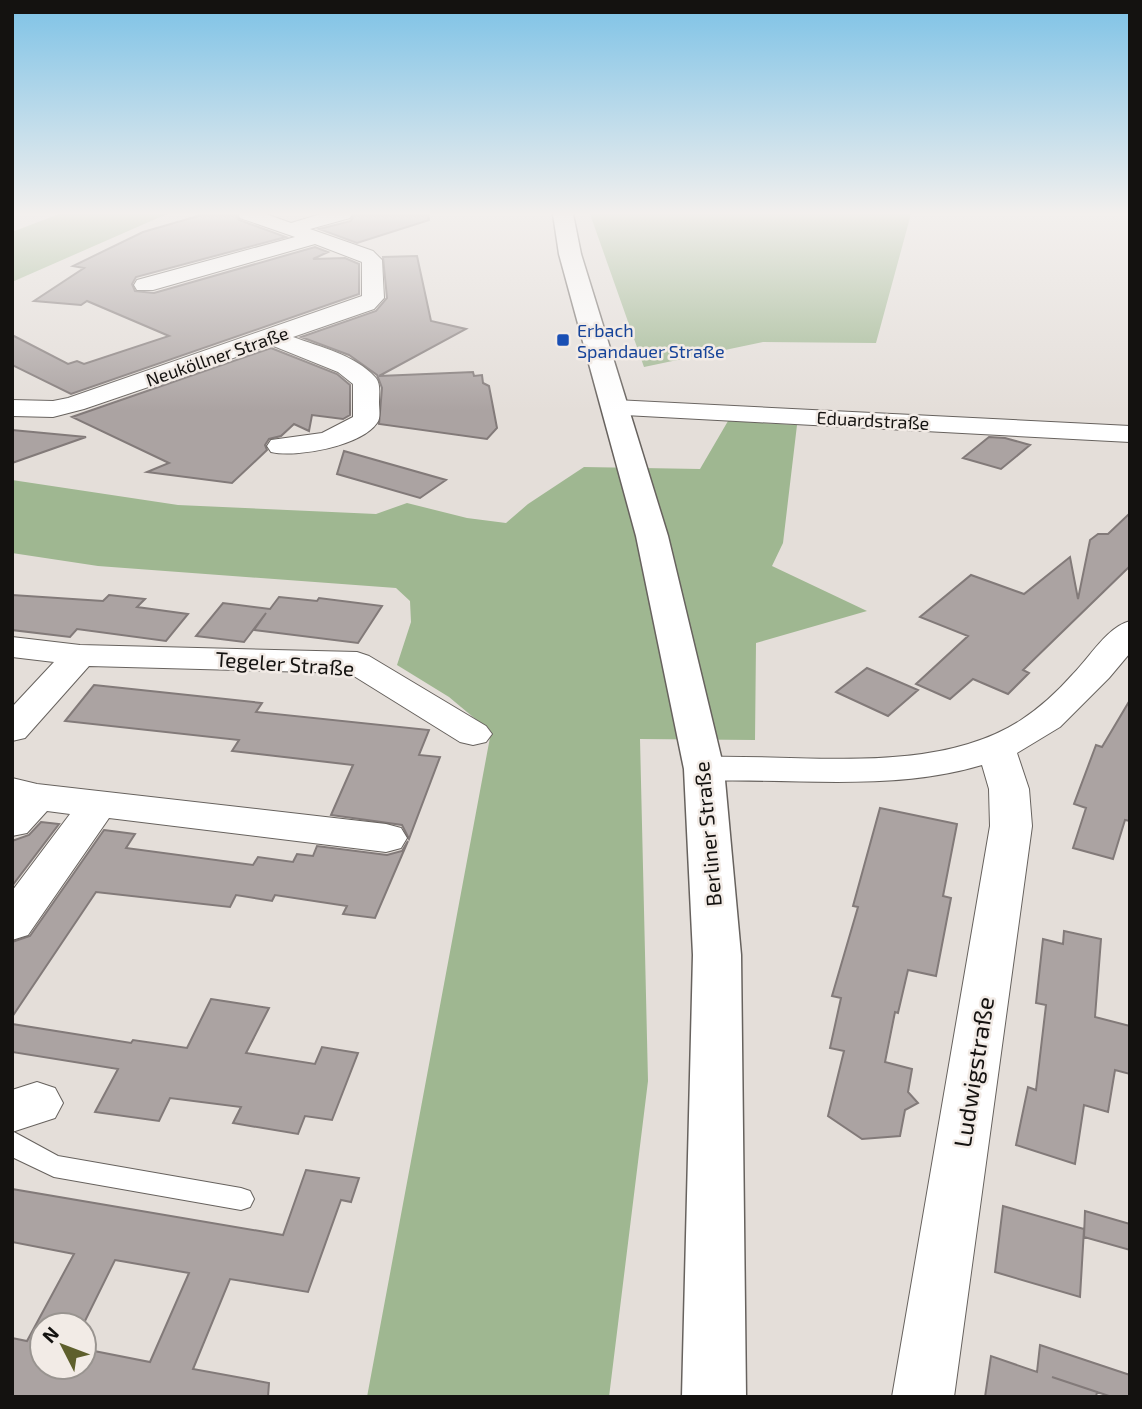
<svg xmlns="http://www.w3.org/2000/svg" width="1142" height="1409" font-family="'Exo 2',sans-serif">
  <rect width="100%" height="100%" fill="#e4ded9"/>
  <!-- green -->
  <path fill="#9fb791" d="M59,214H167L12,282V232Z
    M590,214H911L876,343L763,342L644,367Z
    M728,421L797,425L783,543L772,566L867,611L756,643L755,740L640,739L648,1081L609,1397H367L491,732L449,697L397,665L411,622L410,601L396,588L98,566L12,553V480L178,505L376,514L407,503L467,518L506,523L528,504L584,467L700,469Z"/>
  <!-- building -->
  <path fill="#aba3a2" stroke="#827a79" stroke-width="2" fill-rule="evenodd" d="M205,214H236L239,220L286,237L136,277L132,284L135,291L154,293L315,247L328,252L313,259L345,258L359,264V294L71,394L12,365V335L68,364L77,361L84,364L169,336L87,301L81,305L34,301L84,268L73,266L143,232Z
    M354,214H428L429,220L357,243L319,229L351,221Z
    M417,256L431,321L466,329L379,376L473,372L474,376L482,375L483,383L489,386L497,428L487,439L379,424L382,388L377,375L349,355L301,337L376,311L387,298L383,257Z
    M271,348L337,374L350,385V415L343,419L312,415L309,431L294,424L281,436L269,439L265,445L267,450L232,483L147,472L169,463L72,417Z
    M12,430L86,437L12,463Z
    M989,437L1005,438L1030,445L1001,469L963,458Z
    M344,451L446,480L420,498L337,474Z
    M1130,513V566L1023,670L1029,673L1008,694L973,679L950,699L916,684L968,636L920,617L971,575L1024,594L1070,557L1078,599L1090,540L1098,534H1108Z
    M12,595L103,601L109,595L145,599L137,607L188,614L166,641L77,629L70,637L12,630Z
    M279,597L317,601L319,598L382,606L358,643L254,630L266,613L244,642L196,636L223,603L270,609Z
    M867,668L918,690L888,716L836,692Z
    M94,685L262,703L256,712L429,730L419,755L440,757L409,839L402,825L331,815L353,765L232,751L239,740L65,721Z
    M1130,700V821L1125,820L1113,859L1073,848L1086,808L1074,804L1096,745L1102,747Z
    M880,808L957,824L943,896L951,898L936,976L908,970L898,1013L895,1012L885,1062L912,1069L908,1092L918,1103L905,1110L900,1136L862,1139L828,1116L844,1051L830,1048L841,998L832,996L858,907L853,906Z
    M41,822L59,824L12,886V841L29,835Z
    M104,830L135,834L126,848L253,865L258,857L293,862L297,854L313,856L317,846L387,855L402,851L408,841L375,918L343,914L347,906L275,895L272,901L236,895L230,907L96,892L12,1017V942L30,936Z
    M1064,931L1101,939L1095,1017L1130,1026V1074L1115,1070L1108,1112L1084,1105L1075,1164L1016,1145L1028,1087L1036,1090L1046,1005L1036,1003L1043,939L1063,944Z
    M211,999L269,1008L246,1053L315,1064L322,1047L358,1053L332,1120L305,1116L298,1134L233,1123L241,1107L170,1098L159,1121L95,1112L118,1069L12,1052V1024L131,1043L133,1040L187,1048Z
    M306,1170L359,1178L351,1202L341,1200L308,1292L230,1279L193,1369L269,1383L268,1397H12V1338L27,1341L74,1254L12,1242V1189L283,1235ZM115,1260L189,1273L150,1362L84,1349V1367H42V1325H83Z
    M1003,1206L1084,1229L1080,1297L995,1272Z
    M1085,1211L1130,1224V1250L1084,1237Z
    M1040,1345L1130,1375V1397H1112L1052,1377L1097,1392L1096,1397H985L991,1356L1037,1372Z"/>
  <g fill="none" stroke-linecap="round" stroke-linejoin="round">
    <defs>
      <path id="lane" d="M12,1131L58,1156L241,1188L250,1191L254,1199L250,1207L241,1210L54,1177L12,1157Z"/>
      <path id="street" d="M238,214H266L291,223L321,214H352L350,218L310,229L373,251L382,260L384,298L374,309L293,337C320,347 355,355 375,377C381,383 379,394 379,402C379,409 381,418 377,423C361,446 297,458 271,452L267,446L271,440L322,433L353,417V384L338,372L271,345L84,409L53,417L12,416V400L53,401L68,398L362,296V262L315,244L153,290H137L134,285L137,280L295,237L240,218Z
        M615,400L1130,426V442L606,414L602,408L606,402Z
        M1130,621V653L1109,678L1060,727L1017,753L1029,789L1032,826L954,1397H892L990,826L989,789L982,765C893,792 796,778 704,781L690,778L684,769L690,760L704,757C803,754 935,776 1021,720C1041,707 1058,691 1073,674C1090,657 1107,627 1130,621Z
        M12,637L80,645L357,652L369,656L486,726L492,734L486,742L473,745L460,742L349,673L89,666L25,738L12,741V707L54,662L12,657Z
        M12,778L37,784L386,824L401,828L407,838L401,848L386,852L109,818L28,935L12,940V891L70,814L47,811L27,833L12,836Z
        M37,1082L55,1088L63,1103L55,1118L12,1132V1090Z"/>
      <path id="secondary" d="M553,214H573L581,254L668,536L724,769L741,955L746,1397H682L693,955L684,769L636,536L559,254Z"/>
    </defs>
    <!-- lane casing -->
    <use href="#lane" stroke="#67625e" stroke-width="2"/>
    <!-- street casing -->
    <use href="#street" stroke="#67625e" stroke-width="2"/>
    <!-- secondary casing -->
    <use href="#secondary" stroke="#67625e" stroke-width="3"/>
    <!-- lane -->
    <use href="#lane" fill="#fff" fill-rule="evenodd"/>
    <!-- street -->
    <use href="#street" fill="#fff" fill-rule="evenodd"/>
    <!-- secondary -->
    <use href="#secondary" fill="#fff" fill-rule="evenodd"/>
  </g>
  <!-- sky -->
  <linearGradient id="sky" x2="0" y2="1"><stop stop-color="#7dc2e6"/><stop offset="0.52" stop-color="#f3f0ee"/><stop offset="1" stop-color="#f3f0ee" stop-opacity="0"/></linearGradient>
  <rect width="1142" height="411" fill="url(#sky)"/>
  <!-- markers -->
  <rect fill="#1a4fb4" stroke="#f2ebe6" stroke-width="2.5" x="556" y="333" width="14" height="14" rx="3.5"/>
  <g text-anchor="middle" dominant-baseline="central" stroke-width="5" stroke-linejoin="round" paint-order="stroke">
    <!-- far-transit labels -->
    <g font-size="18" fill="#164399" stroke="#f2ebe6" text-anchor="start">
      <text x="577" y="330">Erbach<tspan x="577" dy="21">Spandauer Straße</tspan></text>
    </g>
    <!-- far-street labels -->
    <g font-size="18" fill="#141210" stroke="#f2ebe6">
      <text transform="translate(217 356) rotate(-19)">Neuköllner Straße</text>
      <text transform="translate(873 420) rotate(3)">Eduardstraße</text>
    </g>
    <!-- street labels -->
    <g font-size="21" fill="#141210" stroke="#f2ebe6">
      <text transform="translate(285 663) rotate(4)">Tegeler Straße</text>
      <text transform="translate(707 834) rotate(-95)">Berliner Straße</text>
    </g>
    <!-- near-street labels -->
    <g font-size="24" fill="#141210" stroke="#f2ebe6">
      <text transform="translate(973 1072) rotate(-81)">Ludwigstraße</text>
    </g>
  </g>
  <!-- border -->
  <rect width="1142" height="1409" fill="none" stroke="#141210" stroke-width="28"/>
  <!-- north arrow -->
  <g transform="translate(63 1346) rotate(312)"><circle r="33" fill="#f2ebe6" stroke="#999490" stroke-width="2"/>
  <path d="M0-5L12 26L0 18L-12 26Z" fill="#5e5f2c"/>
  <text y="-10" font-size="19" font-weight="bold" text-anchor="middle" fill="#141210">N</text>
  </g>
</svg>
